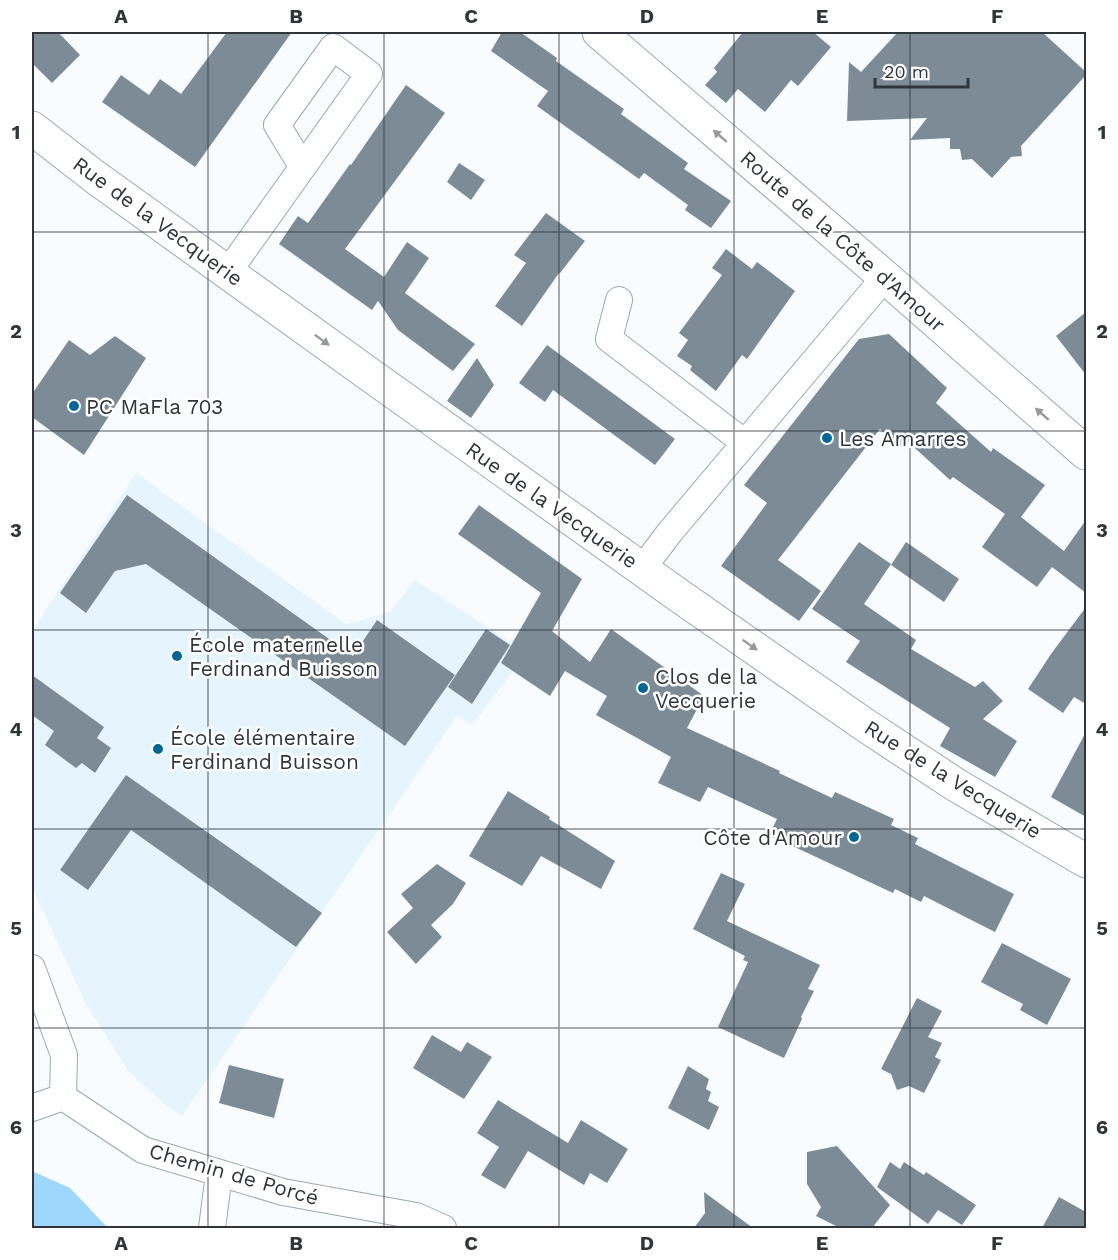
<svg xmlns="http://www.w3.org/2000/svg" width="1118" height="1260" font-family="'Work Sans',sans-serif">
  <rect width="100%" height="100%" fill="#f9fcfe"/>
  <!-- built -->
  <path fill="#e6f4fe" d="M137,472L148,482L346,624L390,612L415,580L527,653L472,725L457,716L182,1116L164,1104L129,1072L86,1004L32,887V631Z"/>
  <!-- green -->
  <path fill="#9ed7fc" d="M32,1171L70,1188L108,1228H32Z"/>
  <!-- building -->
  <path fill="#7c8b96" d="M32,32H58L80,55L52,83L32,63Z
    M227,32H292L195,167L102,102L121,75L149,95L160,79L181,94Z
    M502,32H520L557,58L556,61L624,109L621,114L688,163L684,169L731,201L711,228L685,210L688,205L644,173L639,179L537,106L548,91L491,51Z
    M743,32H813L831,47L798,86L791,80L765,112L738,89L726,103L705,85L717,72L714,68Z
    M898,32H1042L1086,72V75L1021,146L1022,156L1011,157L992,178L972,159L962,160L960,149H950V138L910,140L927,118L847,121L849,62L861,72Z
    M406,85L445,113L345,249L384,277L407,242L429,258L405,293L475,344L453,371L398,330L378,301L372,310L279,244L298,216L308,223L350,164L351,165Z
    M459,163L485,180L471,200L447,182Z
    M546,213L585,241L560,273H559L522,326L495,306L526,263L514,255Z
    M726,249L752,269L757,262L795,291L747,359L742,355L716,391L690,370L692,366L677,356L688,340L679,333L722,275L712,268Z
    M1086,312V375L1056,336Z
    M889,334L947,388L936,403L991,452L993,448L1045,485L1021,517L1064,551L1086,520V593L1052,567L1037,587L982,547L1005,514L953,477L950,480L906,440L900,447L880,429L778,560L821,591L799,621L721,566L767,503L744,485L859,339Z
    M115,336L146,358L84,455L32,417V394L69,340L90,355Z
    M547,345L675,439L655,465L553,390L545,402L519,383Z
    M477,358L494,385L471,418L447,401Z
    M127,495L353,656L377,620L455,675L405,746L146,564L115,571L86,613L60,593Z
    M479,505L582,579L552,631L590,662L611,629L704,696L687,728L780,771L779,773L832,798L835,792L894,819L891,825L918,838L915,844L1014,894L995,932L924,896L921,902L895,889L893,893L769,835L777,819L708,787L700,802L658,783L671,757L596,715L607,696L565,671L550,696L501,663L541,593L458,534Z
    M859,542L891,564L864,604L916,640L911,649L975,687L983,681L1003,701L983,719L1017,741L995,777L940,746L950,728L846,662L860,641L812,609Z
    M906,542L959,579L944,602L891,565Z
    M1086,607V704L1074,697L1063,713L1028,689L1051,654Z
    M486,629L510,645L472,704L448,687Z
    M32,675L104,727L97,738L111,748L95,773L82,763L76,768L45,745L54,731L32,715Z
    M1086,732V817L1051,797Z
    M126,775L322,913L296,947L131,830L88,890L60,870Z
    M508,791L550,817L549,819L615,861L601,889L541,856L522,886L469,856Z
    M437,864L466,883L453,904L431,925L442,937L416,964L387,932L413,908L401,894Z
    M721,873L745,884L727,921L820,965L808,989L814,991L801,1017L802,1019L784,1058L718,1027L748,962L743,960L745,956L693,929Z
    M1002,943L1071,979L1047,1025L1020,1010L1023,1004L981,982Z
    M917,998L942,1011L928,1037L942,1043L935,1057L941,1060L924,1093L909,1086L897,1090L891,1074L881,1069Z
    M432,1035L461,1052L467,1042L492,1057L464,1099L413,1068Z
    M229,1065L284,1079L274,1118L219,1103Z
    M688,1066L709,1079L706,1089L711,1092L708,1101L719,1107L709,1130L668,1108Z
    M498,1100L568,1143L581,1120L628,1149L607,1183L590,1173L584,1185L528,1151L505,1189L481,1175L499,1147L477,1133Z
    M837,1146L890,1205L872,1228H840L816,1216L821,1207L807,1184V1152Z
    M890,1162L900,1169L904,1162L924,1175L926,1172L976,1205L962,1225L938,1210L928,1224L877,1187Z
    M704,1192L753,1228H694L705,1213Z
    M1059,1197L1086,1212V1228H1042Z"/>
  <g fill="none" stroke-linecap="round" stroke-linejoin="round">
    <defs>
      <path id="minor" d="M228,272L369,74L333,47L277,125L302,166
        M619,300L609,339L745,443
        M642,569L670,532L885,277
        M32,968L64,1055L63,1097
        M63,1097L143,1150L283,1192L416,1216L443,1228
        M32,1108L63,1097
        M212,1228L219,1174"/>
      <path id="secondary" d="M599,32L885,277L1086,453
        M32,128L95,177L366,372L681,597L865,725L956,785L1086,861"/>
    </defs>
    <!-- minor casing -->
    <use href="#minor" stroke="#99a8b3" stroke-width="28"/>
    <!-- secondary casing -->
    <use href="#secondary" stroke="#99a8b3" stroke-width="35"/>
    <!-- minor -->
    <use href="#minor" stroke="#fff" stroke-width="26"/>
    <!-- secondary -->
    <use href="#secondary" stroke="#fff" stroke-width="33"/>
  </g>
  <!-- one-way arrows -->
  <defs><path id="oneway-solid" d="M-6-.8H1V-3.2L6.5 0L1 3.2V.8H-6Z" transform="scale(1.5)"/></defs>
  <g fill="#979a9c">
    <use href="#oneway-solid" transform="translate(720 136) rotate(-139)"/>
    <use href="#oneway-solid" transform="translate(322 340) rotate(36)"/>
    <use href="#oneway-solid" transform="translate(1042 414) rotate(-139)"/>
    <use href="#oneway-solid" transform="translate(750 645) rotate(35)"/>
  </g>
  <!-- grid -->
  <path fill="none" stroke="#2f353a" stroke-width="1.5" stroke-opacity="0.55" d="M208,32V1228M384,32V1228M559,32V1228M734,32V1228M910,32V1228M32,232H1086M32,431H1086M32,630H1086M32,829H1086M32,1028H1086"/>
  <!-- markers -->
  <g fill="#006795" stroke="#fff" stroke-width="2">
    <circle cx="74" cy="406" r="6"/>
    <circle cx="827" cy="438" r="6"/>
    <circle cx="177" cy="656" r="6"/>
    <circle cx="643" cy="688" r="6"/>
    <circle cx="158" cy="749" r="6"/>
    <circle cx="854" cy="837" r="6"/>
  </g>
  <g text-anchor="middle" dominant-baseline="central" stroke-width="5" stroke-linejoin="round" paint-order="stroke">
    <!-- street labels -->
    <g font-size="21" fill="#2f353a" stroke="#fff">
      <text transform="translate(158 221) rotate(36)">Rue de la Vecquerie</text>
      <text transform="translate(843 241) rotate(41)">Route de la Côte d'Amour</text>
      <text transform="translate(552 505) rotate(35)">Rue de la Vecquerie</text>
      <text transform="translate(953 779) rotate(32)">Rue de la Vecquerie</text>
      <text transform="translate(234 1174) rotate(16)">Chemin de Porcé</text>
    </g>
    <!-- poi labels -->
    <g font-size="21" fill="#2f353a" stroke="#fff" text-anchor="start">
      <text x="86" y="406">PC MaFla 703</text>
      <text x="839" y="438">Les Amarres</text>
      <text x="189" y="644">École maternelle<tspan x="189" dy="24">Ferdinand Buisson</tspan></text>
      <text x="655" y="676">Clos de la<tspan x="655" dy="24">Vecquerie</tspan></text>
      <text x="170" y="737">École élémentaire<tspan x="170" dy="24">Ferdinand Buisson</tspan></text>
      <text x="842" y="837" text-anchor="end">Côte d'Amour</text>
    </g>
  </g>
  <!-- border -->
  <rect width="1118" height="1260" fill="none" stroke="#ffffff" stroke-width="66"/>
  <!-- scale -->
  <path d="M875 78v9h93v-9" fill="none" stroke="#2f353a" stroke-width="3"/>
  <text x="884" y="78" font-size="18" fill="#2f353a" stroke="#ffffff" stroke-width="4.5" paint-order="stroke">20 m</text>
  <rect x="33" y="33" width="1052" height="1194" fill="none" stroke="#2f353a" stroke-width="2"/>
  <g font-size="20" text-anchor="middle" font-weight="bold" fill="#2f353a">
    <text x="121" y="23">A</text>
    <text x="296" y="23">B</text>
    <text x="471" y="23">C</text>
    <text x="647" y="23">D</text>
    <text x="822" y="23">E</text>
    <text x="997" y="23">F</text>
    <text x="16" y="139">1</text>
    <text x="1102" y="139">1</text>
    <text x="16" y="338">2</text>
    <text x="1102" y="338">2</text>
    <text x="16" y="537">3</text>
    <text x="1102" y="537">3</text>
    <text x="16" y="736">4</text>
    <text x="1102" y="736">4</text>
    <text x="16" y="935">5</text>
    <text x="1102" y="935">5</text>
    <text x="16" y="1134">6</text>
    <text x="1102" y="1134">6</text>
    <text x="121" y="1250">A</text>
    <text x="296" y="1250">B</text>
    <text x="471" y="1250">C</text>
    <text x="647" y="1250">D</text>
    <text x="822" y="1250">E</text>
    <text x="997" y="1250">F</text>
  </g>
</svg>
